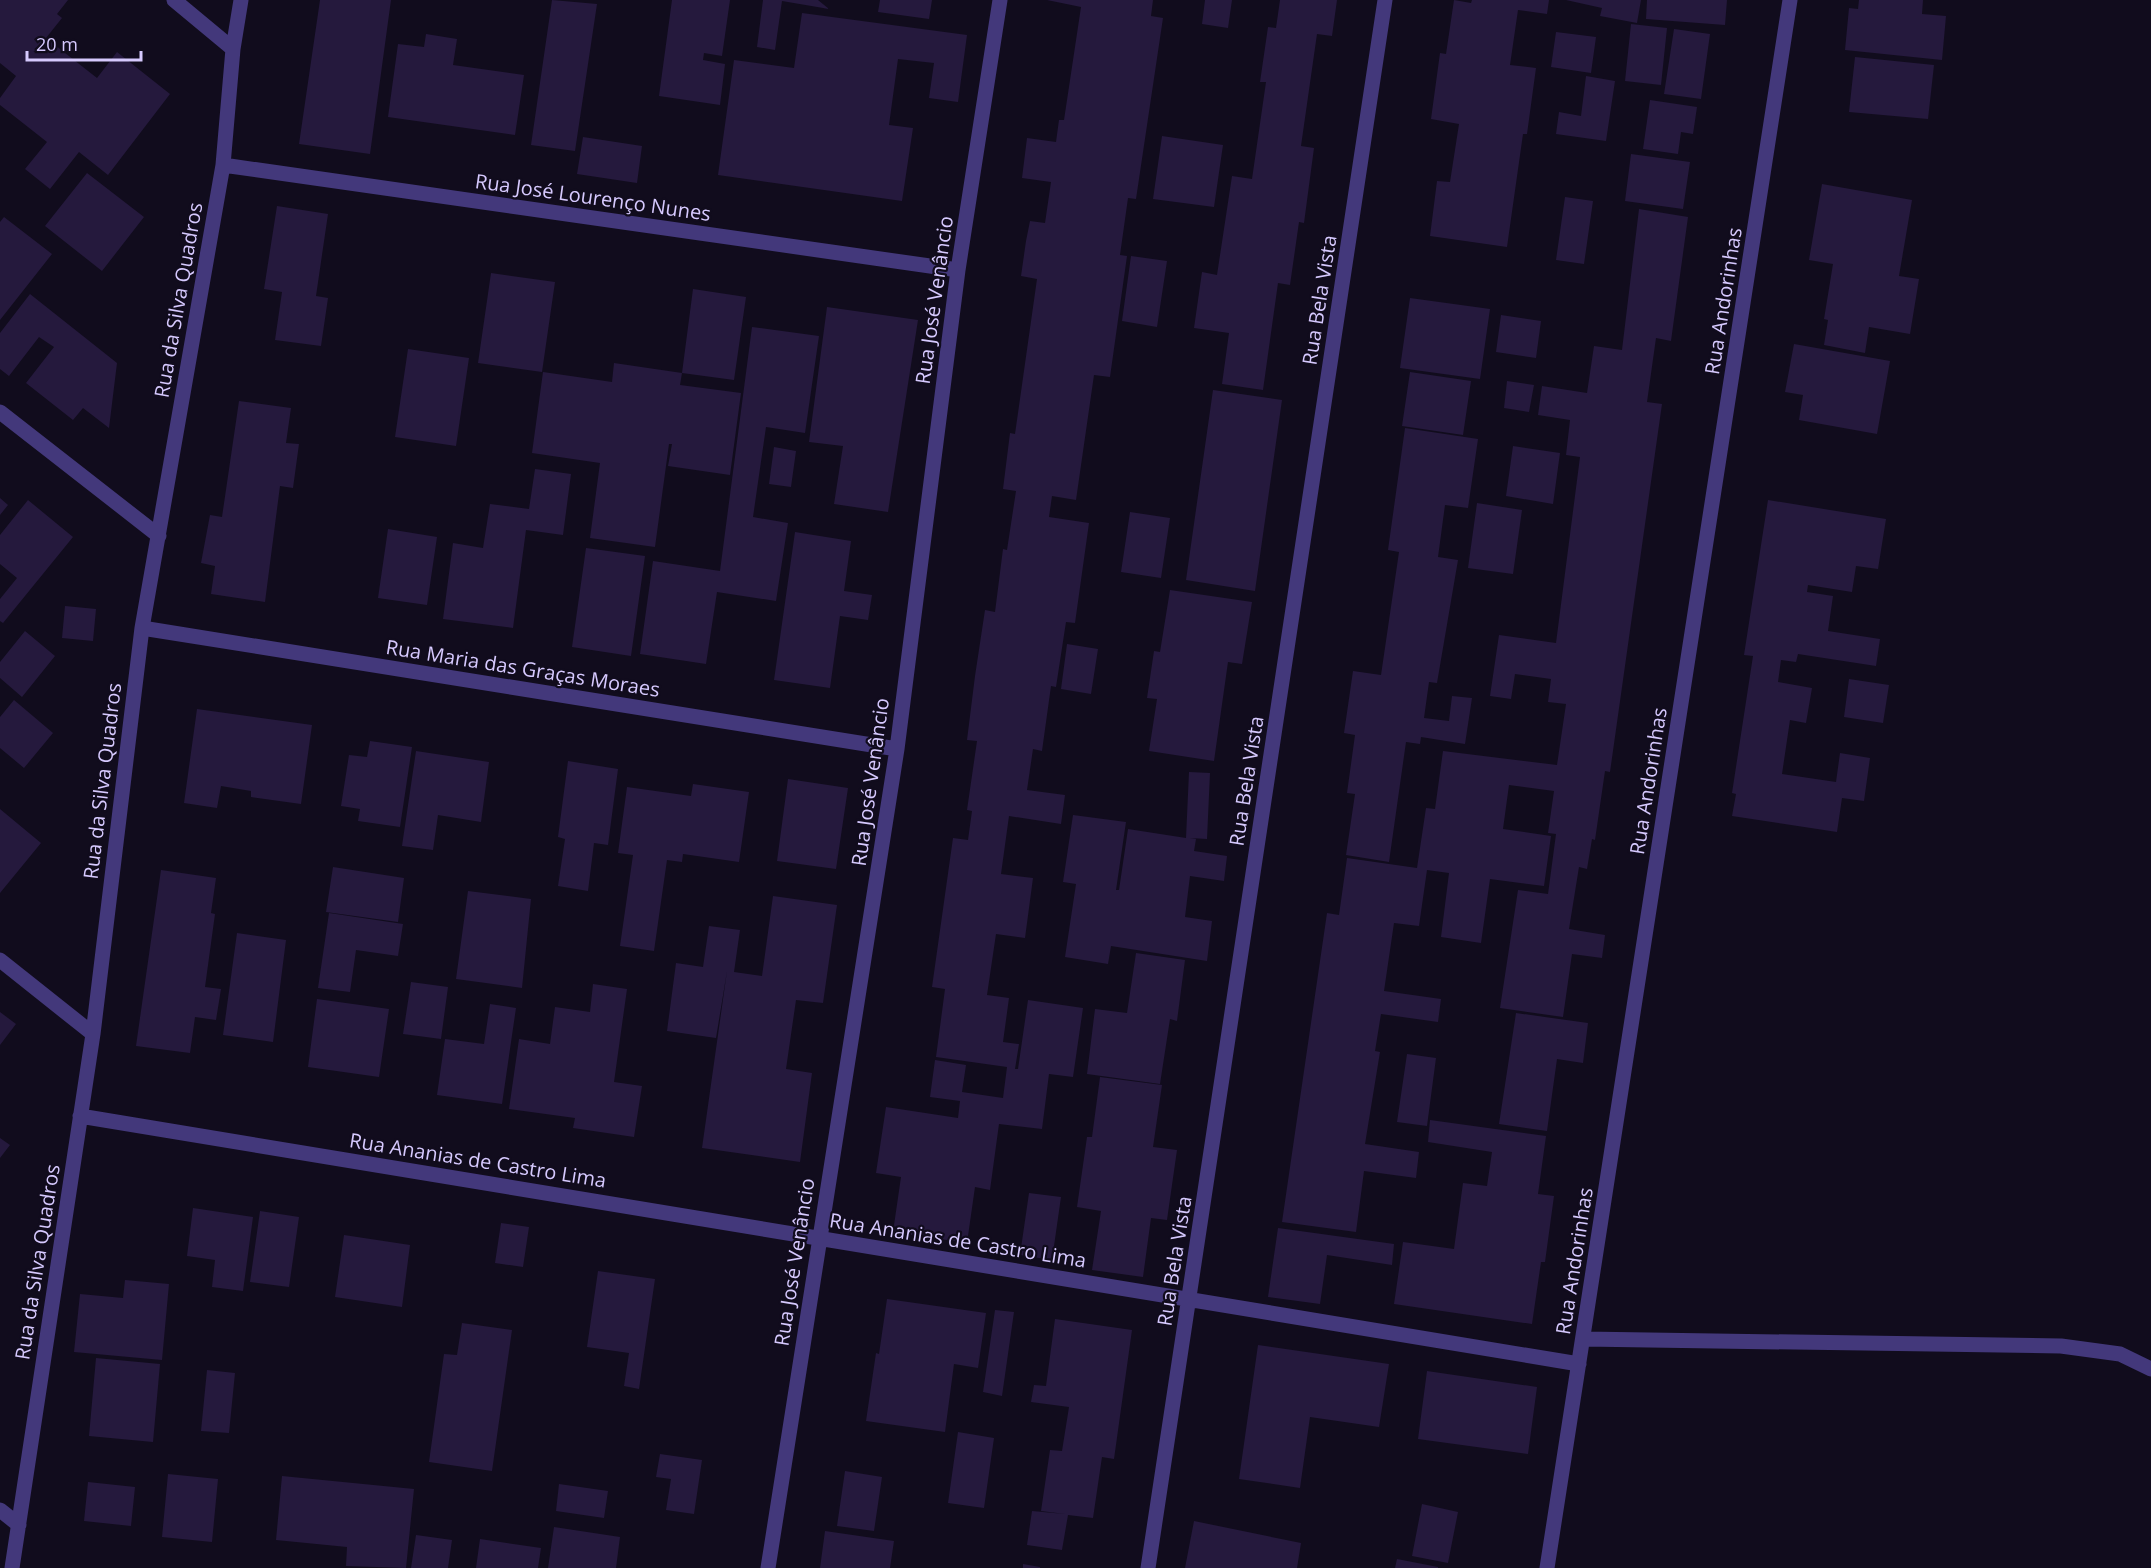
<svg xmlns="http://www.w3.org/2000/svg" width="2151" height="1568" font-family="'Open Sans',sans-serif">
  <rect width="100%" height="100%" fill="#110c1d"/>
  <!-- building -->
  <path fill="#25193d" d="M0,0H68L57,14L62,18L46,38L97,78L117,52L170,94L108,175L79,152L50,189L25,169L47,142L0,105V98L16,76L0,63Z
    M320,0H391L370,154L299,144Z
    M552,0L597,4L575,151L531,145Z
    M672,0H730L722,56L704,53L703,60L725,64L720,105L659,96Z
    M763,0H818L829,9L782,1L775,50L757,47Z
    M880,0H932L929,19L878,12Z
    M1047,0H1153L1151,16L1163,18L1136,199L1128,198L1120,255L1127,256L1110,377L1094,375L1076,500L1052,496L1049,517L1089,523L1075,623L1066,622L1056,687L1051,686L1042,751L1033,749L1027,790L1065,795L1061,824L1009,816L1001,874L1033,878L1025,938L996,934L987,995L1009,998L1003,1042L1019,1044L1015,1069H1018L1028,1000L1083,1008L1073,1077L1049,1074L1042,1129L999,1124L990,1190L975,1187L967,1243L893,1232L901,1177L876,1173L886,1107L958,1118L960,1101L930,1097L935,1060L966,1065L962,1092L1003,1098L1007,1067L936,1057L945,989L932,987L953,838L968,840L972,811L967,810L977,741L967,740L975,676L985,610L995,612L1003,549L1007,550L1016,491L1003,489L1010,433L1015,434L1037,279L1021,276L1026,241L1030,221L1045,223L1051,182L1022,178L1027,138L1056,142L1059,120H1064L1081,7Z
    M1205,0H1232L1228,28L1202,24Z
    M1280,0H1337L1332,36L1317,34L1301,146L1314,148L1304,223L1299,222L1290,285L1278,283L1263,390L1222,384L1229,333L1194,328L1202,272L1217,275L1232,176L1252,179L1266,82H1260L1268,27L1276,28Z
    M1454,0L1471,3L1472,0H1549L1547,14L1518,10L1510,65L1536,68L1527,134H1523L1507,247L1430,236L1437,181L1450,182L1459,124L1431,119L1440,53L1446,54Z
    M1566,0H1641L1637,23L1600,16L1602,8Z
    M1647,0H1727L1725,25L1646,19Z
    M1859,0H1923L1922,14L1946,16L1942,60L1845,50L1849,8L1858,9Z
    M802,13L967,35L958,102L929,98L934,63L898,59L889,125L913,128L902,201L718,175L734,60L794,68Z
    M1631,24L1667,28L1661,85L1625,81Z
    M1674,29L1710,34L1701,99L1664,94Z
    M1556,32L1596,37L1591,73L1551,67Z
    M426,34L457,39L453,65L524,75L515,135L388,117L398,44L424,47Z
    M1855,57L1934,65L1928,119L1849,112Z
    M1586,76L1615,81L1606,141L1556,134L1559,112L1581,116Z
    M1650,100L1697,107L1693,134L1681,132L1678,154L1643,149Z
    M1162,136L1223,145L1214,207L1153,199Z
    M583,137L642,146L637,183L577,174Z
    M1631,154L1690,162L1683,209L1625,201Z
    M87,173L144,217L102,271L45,226Z
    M1822,184L1912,200L1899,276L1919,279L1910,334L1869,327L1865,353L1824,345L1828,320L1824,319L1833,264L1809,260Z
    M1565,197L1593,201L1584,264L1556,260Z
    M277,206L328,214L316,296L328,298L321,346L275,340L282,292L264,289Z
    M1639,209L1688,217L1671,341L1656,338L1647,402L1662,404L1610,772L1605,771L1595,840L1592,839L1587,869L1579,867L1569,929L1605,935L1602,958L1572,954L1563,1017L1500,1008L1518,890L1548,894L1556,834L1548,833L1554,791L1509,785L1503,829L1551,836L1544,886L1490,879L1481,943L1441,937L1449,873L1427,870L1419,926L1394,923L1384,991L1441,999L1438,1022L1381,1014L1375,1051L1380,1052L1365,1144L1419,1152L1416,1178L1364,1171L1356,1232L1282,1222L1327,913L1339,915L1347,858L1417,868L1426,808L1435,809L1443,751L1557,765L1566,704L1548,702L1551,679L1515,674L1511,699L1490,696L1499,635L1556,643L1580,457L1566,455L1570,420L1538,415L1542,386L1587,393L1594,346L1622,350Z
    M4,217L52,254L0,320V222Z
    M1131,256L1167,261L1157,327L1122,321Z
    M491,273L555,282L542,372L478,363Z
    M693,289L746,297L734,380L682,373Z
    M30,294L117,363L109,428L83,408L73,420L26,383L54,347L39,337L9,376L0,369V333Z
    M1410,298L1490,309L1480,379L1400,368Z
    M827,307L918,320L888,512L834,504L843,446L809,442Z
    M1501,315L1541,321L1536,358L1496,352Z
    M752,327L819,336L805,433L766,427L753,517L788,523L776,601L717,592L706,664L640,654L653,561L720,571Z
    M1794,344L1890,361L1877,434L1799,420L1803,395L1785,392Z
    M408,349L469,358L456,446L395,437Z
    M614,363L682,373L680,385L741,393L730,475L668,466L672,444H669L655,547L590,538L600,463L532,453L543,372L612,382Z
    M1410,372L1471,381L1463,435L1402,426Z
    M1507,381L1534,385L1529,412L1504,408Z
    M1213,390L1282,400L1255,591L1186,580Z
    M239,401L291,408L286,443L299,444L293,488L280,486L265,602L211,594L215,566L201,563L210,515L222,517Z
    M1405,428L1478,439L1468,508L1445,505L1438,557L1458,560L1437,683L1429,682L1424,718L1449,721L1452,696L1472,698L1465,744L1421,737L1420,744L1406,742L1389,862L1346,855L1355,794L1347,793L1355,735L1344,733L1353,671L1381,675L1399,552L1388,550Z
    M1513,446L1560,453L1553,504L1506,496Z
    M774,447L796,451L791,487L769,484Z
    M535,469L571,474L563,535L526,530L513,628L443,619L453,543L483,548L490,504L529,509Z
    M0,498L8,505L0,515Z
    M28,500L73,537L3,623L0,621V599L17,578L0,564V535Z
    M1768,500L1886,519L1878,569L1856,566L1852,592L1808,585L1807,592L1833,596L1828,631L1880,639L1876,666L1798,654L1796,662L1781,660L1778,682L1812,688L1806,723L1790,720L1782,774L1836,782L1840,753L1870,758L1864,801L1842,798L1837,832L1732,816L1736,794L1732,793L1753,656L1744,655Z
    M1477,503L1522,510L1513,574L1468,568Z
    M1130,512L1170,518L1161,578L1121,572Z
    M388,529L437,537L427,605L378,598Z
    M795,532L851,541L844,591L872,595L868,620L840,616L830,688L774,680Z
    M586,548L645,556L631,656L572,647Z
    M1170,590L1252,602L1242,664L1228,662L1214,761L1149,751L1157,699L1147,698L1154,651L1160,652Z
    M65,606L96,609L93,641L62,638Z
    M25,631L55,656L22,697L0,678V662Z
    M1067,644L1098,649L1091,694L1061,689Z
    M1849,679L1889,685L1883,723L1844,717Z
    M14,700L53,733L24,768L0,748V717Z
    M197,709L312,725L301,804L251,797V791L221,786L217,808L184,803Z
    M370,741L412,747L400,827L358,821L360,809L341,806L349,755L367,757Z
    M416,751L489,762L481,822L438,815L433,850L402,846Z
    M568,761L618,769L608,845L594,843L588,891L558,886L565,839L558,837Z
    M1189,772L1210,773L1207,839L1190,838L1196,839L1194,851L1227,856L1224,881L1190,876L1185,917L1212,921L1207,961L1111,946L1108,964L1065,957L1076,884L1063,882L1073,815L1126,822L1116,890H1119L1128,829L1186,838Z
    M788,779L848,788L836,869L777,861Z
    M693,784L749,792L739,862L683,854L682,862L667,860L654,951L620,946L633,855L618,853L627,787L691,796Z
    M0,809L41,843L0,893Z
    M333,867L404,878L398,922L326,912Z
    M161,870L216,878L211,913L215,914L205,987L221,989L216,1020L195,1017L190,1053L136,1046Z
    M468,891L531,899L522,988L456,979Z
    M773,896L837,905L823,1003L796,1000L786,1069L812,1073L800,1162L702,1148L727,971L716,1038L667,1031L676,963L703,967L709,926L740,930L734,972L762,976Z
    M329,913L403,924L398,956L356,950L350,992L318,988Z
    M237,933L286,940L273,1042L223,1035Z
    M1136,953L1185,960L1177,1021L1170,1019L1160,1084L1087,1074L1095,1009L1127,1013Z
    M411,982L448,987L441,1039L403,1034Z
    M593,984L627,989L614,1082L642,1086L634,1137L573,1128L575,1118L509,1109L519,1039L550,1044L555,1007L590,1012Z
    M317,999L389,1009L379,1077L308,1067Z
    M490,1004L516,1008L502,1104L437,1095L445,1039L484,1044Z
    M0,1012L16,1024L0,1045Z
    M1516,1013L1588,1023L1583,1063L1557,1059L1547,1131L1499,1124Z
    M1407,1054L1436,1058L1427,1126L1397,1122Z
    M1100,1077L1162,1085L1153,1147L1177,1150L1167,1220L1151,1218L1143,1277L1092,1270L1101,1211L1077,1207L1087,1137H1092Z
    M1430,1120L1546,1136L1538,1194L1554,1196L1545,1262H1541L1532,1324L1394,1304L1403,1242L1454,1249L1463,1183L1487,1186L1492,1152L1428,1142Z
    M0,1138L10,1145L0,1158Z
    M1029,1193L1061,1197L1052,1260L1020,1255Z
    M193,1208L253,1217L243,1291L212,1287L215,1260L187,1256Z
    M260,1211L299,1217L289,1287L250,1282Z
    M501,1223L529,1227L523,1267L495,1263Z
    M1278,1228L1394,1244L1392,1265L1327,1255L1320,1304L1268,1297Z
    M344,1235L410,1245L402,1307L335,1297Z
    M598,1271L655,1279L639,1389L624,1386L629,1353L587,1347Z
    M125,1280L169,1284L162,1360L74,1352L80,1294L123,1298Z
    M887,1299L986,1313L978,1368L954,1364L945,1432L866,1421L876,1353L879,1354Z
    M995,1310L1014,1312L1002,1396L983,1392Z
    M1055,1319L1132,1330L1114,1459L1102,1457L1093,1518L1068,1515L1062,1550L1027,1545L1032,1511L1065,1514L1041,1511L1050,1450L1062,1451L1069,1407L1031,1402L1034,1385L1046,1386Z
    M462,1323L512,1330L492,1471L429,1462L444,1354L457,1355Z
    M1258,1345L1389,1364L1379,1427L1310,1417L1300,1488L1239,1479Z
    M96,1358L160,1364L153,1442L89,1436Z
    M207,1370L235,1373L229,1433L201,1431Z
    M1427,1371L1537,1387L1528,1454L1418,1439Z
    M958,1432L994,1438L984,1508L948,1503Z
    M660,1454L702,1460L694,1514L666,1510L671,1479L656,1477Z
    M845,1471L882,1477L874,1531L837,1526Z
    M168,1474L218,1479L212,1542L162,1537Z
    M282,1476L414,1489L406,1568L346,1566L347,1547L276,1540Z
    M88,1482L135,1487L131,1526L84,1521Z
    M559,1484L608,1491L604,1518L556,1511Z
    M1422,1504L1458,1512L1448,1563L1412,1556Z
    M1194,1521L1301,1543L1297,1568H1185Z
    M554,1527L620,1537L616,1568H548Z
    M825,1531L894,1541L890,1568H820Z
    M416,1535L452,1540L448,1568H411Z
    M480,1539L541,1548L538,1568H476Z
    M1397,1559L1438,1567V1568H1395Z
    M1023,1564L1040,1567V1568H1023Z"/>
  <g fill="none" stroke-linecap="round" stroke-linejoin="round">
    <!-- minor -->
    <path stroke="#43387b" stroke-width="15" d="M174,0L233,49
      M223,165L958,270
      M0,412L159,536
      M142,628L897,749
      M0,960L93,1034
      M80,1116L1579,1364
      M1584,1339L2061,1346L2120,1354L2151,1369
      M0,1510L19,1525
      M12,1568L93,1034L142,628L223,165L233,49L241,0
      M768,1568L897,749L958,270L1000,0
      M1148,1568L1385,0
      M1547,1568L1790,0"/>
  </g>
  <g text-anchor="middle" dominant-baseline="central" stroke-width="4.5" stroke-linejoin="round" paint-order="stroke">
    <!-- street labels -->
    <g font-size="20" fill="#d6c9fe" stroke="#110c1d">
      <text transform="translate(593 197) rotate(8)">Rua José Lourenço Nunes</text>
      <text transform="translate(178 300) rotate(-80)">Rua da Silva Quadros</text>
      <text transform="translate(934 300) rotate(-82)">Rua José Venâncio</text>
      <text transform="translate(1319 300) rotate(-81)">Rua Bela Vista</text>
      <text transform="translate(1723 301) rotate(-81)">Rua Andorinhas</text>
      <text transform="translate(523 668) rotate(9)">Rua Maria das Graças Moraes</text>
      <text transform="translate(102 781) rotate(-83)">Rua da Silva Quadros</text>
      <text transform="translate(1246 781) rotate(-81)">Rua Bela Vista</text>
      <text transform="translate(1648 781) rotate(-81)">Rua Andorinhas</text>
      <text transform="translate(870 782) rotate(-82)">Rua José Venâncio</text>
      <text transform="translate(478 1160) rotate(9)">Rua Ananias de Castro Lima</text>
      <text transform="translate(958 1240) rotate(9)">Rua Ananias de Castro Lima</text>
      <text transform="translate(1174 1261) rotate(-81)">Rua Bela Vista</text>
      <text transform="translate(1574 1261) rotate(-81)">Rua Andorinhas</text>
      <text transform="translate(37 1262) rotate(-81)">Rua da Silva Quadros</text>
      <text transform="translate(794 1262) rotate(-81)">Rua José Venâncio</text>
    </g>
  </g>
  <!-- scale -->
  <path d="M27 51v9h114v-9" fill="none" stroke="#d6c9fe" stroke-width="3"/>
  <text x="36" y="51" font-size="18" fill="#d6c9fe" stroke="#110c1d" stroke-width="4.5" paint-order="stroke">20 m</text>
</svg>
